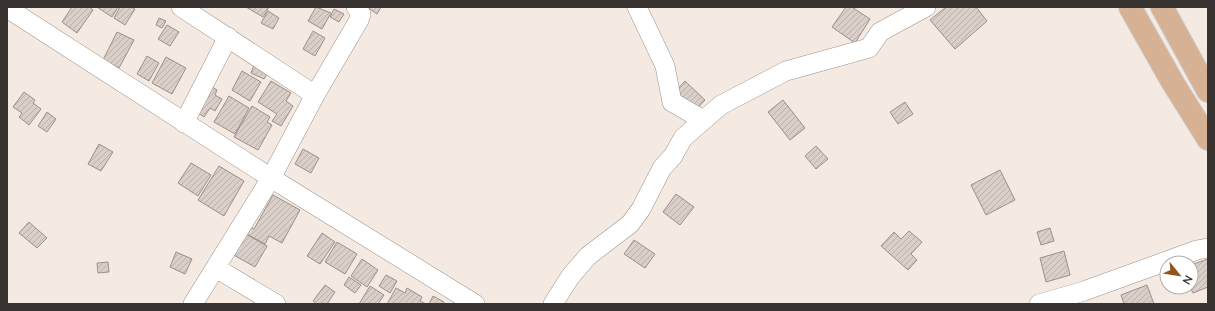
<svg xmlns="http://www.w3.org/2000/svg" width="1215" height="311" font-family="Lato,sans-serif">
  <defs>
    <pattern id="building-hatch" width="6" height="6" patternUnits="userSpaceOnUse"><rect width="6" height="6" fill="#dacfc8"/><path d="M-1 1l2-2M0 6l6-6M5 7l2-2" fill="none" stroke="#bcb2ac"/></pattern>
  </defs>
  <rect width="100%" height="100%" fill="#f5eae2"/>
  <!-- building -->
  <path fill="url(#building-hatch)" stroke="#9b918a" d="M72,7H89L93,10L77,33L62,22Z
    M97,7H118L112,17Z
    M120,7H131L135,9L125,25L114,18Z
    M246,7H269L263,17Z
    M316,7L331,13L322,29L308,21Z
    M367,7H381L377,14Z
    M846,7H852L870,19L855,43L832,27Z
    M946,7H976L987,21L955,49L930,20Z
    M334,9L344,14L339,22L330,17Z
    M268,11L279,18L273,29L261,23Z
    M159,18L166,21L162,28L156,25Z
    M167,25L179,32L170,46L158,39Z
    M313,31L325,38L315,56L303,49Z
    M117,32L134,40L119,68L103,60Z
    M147,56L159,63L149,81L137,74Z
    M166,57L186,68L172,94L152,83Z
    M254,65L268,72L264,79L251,73Z
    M242,71L261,82L250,101L232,90Z
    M271,81L291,93L286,101L293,106L281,126L272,121L277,114L258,102Z
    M685,81L705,100L694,112L674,93Z
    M209,85L217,90L215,95L222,99L215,111L210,108L204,117L194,110Z
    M24,92L35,100L33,103L41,109L29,125L19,117L22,113L13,107Z
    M229,96L249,108L235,134L214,122Z
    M783,100L805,128L790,140L768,112Z
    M905,102L913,114L898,124L890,112Z
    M252,106L270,117L267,122L272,125L258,150L234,137Z
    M47,112L56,119L47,132L38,126Z
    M99,144L113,152L101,171L88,164Z
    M816,146L828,159L816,169L805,156Z
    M303,149L319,158L311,173L295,164Z
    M191,163L211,175L198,196L178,183Z
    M219,166L244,181L224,216L198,200Z
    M1000,170L1015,200L986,215L971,185Z
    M676,194L694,207L680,225L663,212Z
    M273,195L300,210L282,243L269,236L265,244L245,233L249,226L254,229Z
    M29,222L47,238L37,248L19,233Z
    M1050,228L1054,241L1041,245L1037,232Z
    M909,231L922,242L911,254L917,260L908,270L881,246L894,232L901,239Z
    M244,233L267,246L255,267L232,254Z
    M322,233L335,242L320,264L307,256Z
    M634,240L655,254L645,268L624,254Z
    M337,242L357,254L345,274L325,262Z
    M1064,251L1070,275L1046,282L1040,258Z
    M176,252L192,259L185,274L170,267Z
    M362,259L378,270L367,287L351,276Z
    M1208,259V287L1193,293L1190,287L1191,265Z
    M108,262L109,272L98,273L97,263Z
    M386,275L397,281L390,293L379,286Z
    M349,277L361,285L355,293L344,285Z
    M325,285L335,292L327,304H317L313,301Z
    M1147,285L1154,304H1124L1121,295Z
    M370,286L384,295L378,304H359Z
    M396,288L405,293L407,288L422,297L420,301L426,304H387Z
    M433,296L444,302L443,304H429Z"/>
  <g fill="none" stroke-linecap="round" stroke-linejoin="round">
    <defs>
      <path id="minor" d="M181,7L315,95L271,178L193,304
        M637,7L665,66L672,102L703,120
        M7,8L271,178L475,304
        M315,95L359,20L361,14L356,7
        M184,123L228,37
        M216,268L276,304
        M553,304L570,277L588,256L630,224L641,209L662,168L673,156L683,138L721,105L786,71L869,48L880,32L926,7
        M1039,304L1084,291L1197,250L1208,248"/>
      <path id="major" d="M1130,7L1173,83L1208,139
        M1162,7L1208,91"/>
    </defs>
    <!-- minor casing -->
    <use href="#minor" stroke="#9c938b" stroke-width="20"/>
    <!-- major casing -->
    <use href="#major" stroke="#cccac9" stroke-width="24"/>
    <!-- minor -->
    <use href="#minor" stroke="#fff" stroke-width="19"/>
    <!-- major -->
    <use href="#major" stroke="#d7b193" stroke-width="22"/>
  </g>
  <!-- border -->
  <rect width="1215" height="311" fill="none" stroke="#393431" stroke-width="16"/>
  <!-- north arrow -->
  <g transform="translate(1179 275) rotate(120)"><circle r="19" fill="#ffffff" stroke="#b0aead"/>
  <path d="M0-3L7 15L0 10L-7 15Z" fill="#94551c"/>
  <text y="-6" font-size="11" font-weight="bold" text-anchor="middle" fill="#393431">N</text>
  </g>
</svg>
